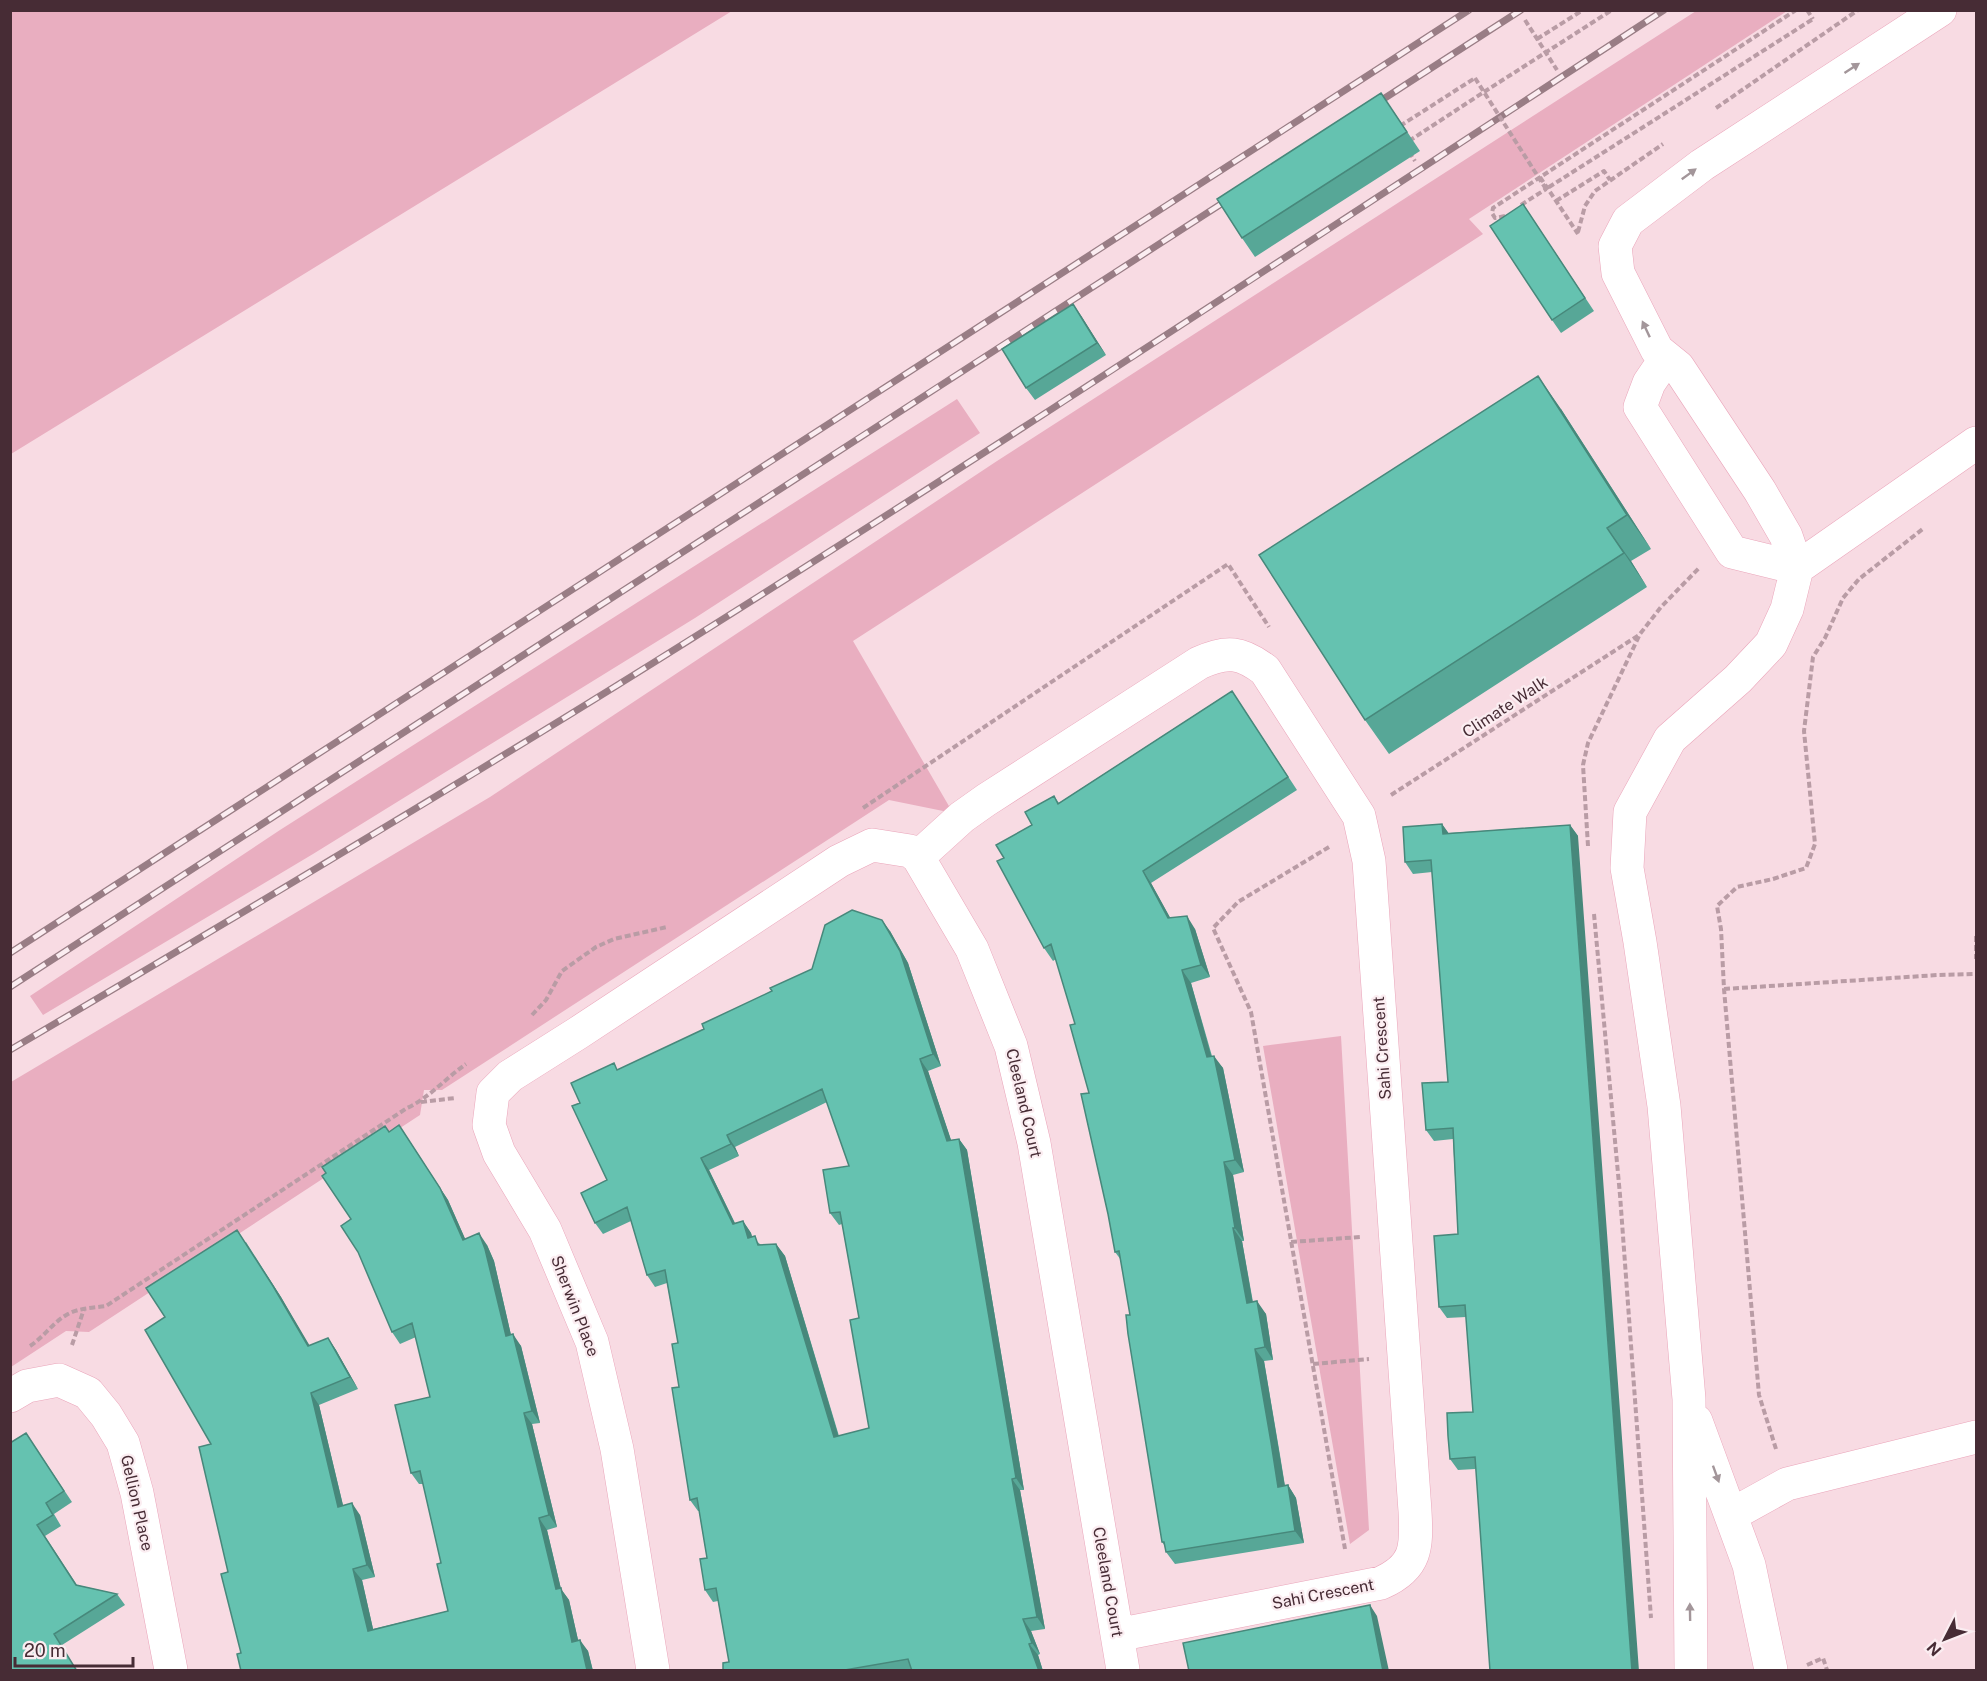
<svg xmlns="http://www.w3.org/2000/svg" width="1987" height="1681" font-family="'Public Sans',sans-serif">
  <rect width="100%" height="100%" fill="#f8dbe3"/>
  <!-- green -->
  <path fill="#e9aec0" d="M11,10H732V11L11,454Z
    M1696,11H1787L1469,219L1483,234L853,641L953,813L889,800L442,1090H424L420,1115L89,1332L66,1331L11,1367V1082L490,797L997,461Z
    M957,399L980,433L695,618L520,726L313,854L43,1015L30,996L280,830Z
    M1341,1036L1369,1530L1350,1544L1263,1046Z"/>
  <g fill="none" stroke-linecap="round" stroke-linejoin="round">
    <defs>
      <path id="minor" d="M1666,358L1649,383L1640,407L1732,552L1797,568L1976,443
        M918,857L962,817L986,800L1199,663C1227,650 1241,652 1265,670L1359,816L1369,861L1415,1511C1417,1547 1417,1567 1381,1583L1117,1635
        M10,1396L27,1386L59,1380L88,1393L106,1415L123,1443L137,1493L171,1670
        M1696,1421L1749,1565L1771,1670
        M1731,1515L1787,1484L1976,1437
        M653,1670L617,1449L592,1342L545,1230L499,1153L489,1125L493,1093L510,1076L578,1033L839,861L872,845L910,851L918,857L972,949L1011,1046L1034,1143L1123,1670
        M1691,1670L1689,1399L1664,1106L1640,942L1627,868L1630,812L1670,739L1738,679L1771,644L1787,609L1797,568L1786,536L1760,491L1678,367L1657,350L1618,273L1615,246L1628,221L1702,165L1940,10"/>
    </defs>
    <!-- minor casing -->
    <use href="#minor" stroke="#eaa5ba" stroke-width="34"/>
    <!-- path -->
    <path stroke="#b99ca5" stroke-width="4" stroke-dasharray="6 3" stroke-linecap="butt" d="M1807,10L1813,19
      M1525,20L1557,70
      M1537,39L1583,10
      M1716,108L1858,10
      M1400,126L1475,78
      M1409,141L1484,92
      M1409,152L1415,161
      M1540,177L1578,234
      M1556,201L1604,171L1610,180
      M1521,205L1546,189
      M1505,216L1495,218L1492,213L1493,208L1796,10
      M1578,232L1585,206L1595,191L1663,144
      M1391,795L1639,635
      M863,808L1228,564L1269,627
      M1588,846L1583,765L1588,743L1640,634L1661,607L1699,568
      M1329,847L1238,902L1213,928L1251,1012L1345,1549
      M1594,914L1620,1195L1651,1618
      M1976,936V959
      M1724,989L1938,975L1976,974
      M532,1015L546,1000L562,971L596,947L614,939L667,927
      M421,1102L455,1098
      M1291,1242L1360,1237
      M72,1345L84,1309
      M30,1346C44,1337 53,1322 68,1314C79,1308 93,1308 106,1306L407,1108C429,1098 446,1078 466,1064
      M1313,1364L1369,1359
      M1776,1449L1759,1395L1724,989L1721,929L1717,906L1737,887L1773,879L1806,868L1815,844L1804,731L1813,657L1825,638L1843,598L1859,579L1924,528
      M1807,1665L1823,1658L1827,1670"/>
    <!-- minor -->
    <use href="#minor" stroke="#fff" stroke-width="33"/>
    <defs>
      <path id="rail" d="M1371,107L1521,10
        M10,953L1469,10
        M10,987L1235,195
        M10,1050C214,930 416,810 616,686C969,466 1316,237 1664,10"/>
    </defs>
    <!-- rail casing -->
    <use href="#rail" stroke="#997d85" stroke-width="7"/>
    <!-- rail -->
    <use href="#rail" stroke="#fbedf1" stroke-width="4.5" stroke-dasharray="14" stroke-linecap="butt"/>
    <!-- path-bridge -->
    <path stroke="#b99ca5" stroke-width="4" stroke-dasharray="6 3" stroke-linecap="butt" d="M1475,78L1546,189L1813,19
      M1484,92L1612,10"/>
  </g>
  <!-- wall -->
  <path fill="#57a797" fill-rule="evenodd" d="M1394,112L1420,151L1255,257L1242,238Z
    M1523,204L1594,311L1561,333L1552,320Z
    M1073,304L1106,355L1035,400L1026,388Z
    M1561,409L1651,549L1631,561L1647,587L1389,754L1365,720Z
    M1232,691L1297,790L1151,883L1170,918L1195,929L1210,977L1191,983L1212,1056L1223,1068L1232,1112L1244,1172L1233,1175L1244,1241H1242L1253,1302L1266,1314L1273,1360L1264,1361L1280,1455L1285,1486L1288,1485L1296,1498L1304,1543L1175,1564L1166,1552L1165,1546L1162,1542L1130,1315L1121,1260L1115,1252L1089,1093L1075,1024L1056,959L1053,961L1044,948L1004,858L1032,825L1054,796L1059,803Z
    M1442,824L1448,833L1570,825L1578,836L1475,1469L1458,1470L1450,1459L1473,1412L1466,1317L1447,1318L1439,1307L1458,1234L1453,1139L1434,1141L1426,1130L1448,1082L1432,872L1413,874L1405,862Z
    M890,931L908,963L941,1066L928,1071L951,1140L959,1139L967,1150L1024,1490H1020L1045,1629L1031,1631L1040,1654L1038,1655L1043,1671H723L729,1662L718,1601L713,1602L705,1590L707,1558L699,1511H698L690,1500L679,1387L678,1343L667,1283L655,1287L647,1275L631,1221L603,1234L595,1223L607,1180L580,1103L618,1070L704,1029L812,969ZM827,1102L849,1166L830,1213L839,1225L842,1224L859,1318L869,1428L839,1436L785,1256L776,1244L761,1245L752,1237L751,1233L743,1221L735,1223L709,1170L739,1156L735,1147Z
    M399,1125L448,1200L465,1239L487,1245L494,1261L511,1335L521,1346L540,1423L532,1424L557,1527L547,1530L561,1589L569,1600L578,1640L588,1651L593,1671H241V1653L228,1572L211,1444L165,1317L246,1242L281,1297L309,1346L328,1338L336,1350L358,1389L319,1405L343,1505L360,1515L375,1577L362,1580L373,1629L448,1611L441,1563L423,1484H419L411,1473L430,1397L416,1337L400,1344L392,1332L351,1219L389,1132Z
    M26,1433L72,1502L54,1514L61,1526L45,1536L77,1585L117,1594L125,1605L62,1645L10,1671Z"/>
  <!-- shaded-wall -->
  <path fill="#47887b" d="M1073,304L1082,317L1106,355L1097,343Z
    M1538,376L1561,409L1651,549L1627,515Z
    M1607,528L1631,561L1647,587L1624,553Z
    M1442,824L1450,835L1443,834Z
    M1570,825L1578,836L1639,1671H1632Z
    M1143,871L1151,883L1177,930L1168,918Z
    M1187,916L1195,929L1210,977L1201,965Z
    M882,920L890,931L908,963L941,1066L933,1054Z
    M1182,970L1191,983L1215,1070L1207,1057Z
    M1214,1056L1223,1068L1244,1172L1235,1160Z
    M920,1059L928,1071L955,1152L947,1141Z
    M399,1125L448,1200L471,1252L463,1240Z
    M727,1135L735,1147L739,1156L731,1144Z
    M959,1139L967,1150L1024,1490L1016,1478Z
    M701,1158L709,1170L741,1236L733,1224Z
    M1224,1162L1233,1175L1244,1241L1235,1228Z
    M743,1221L751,1233L756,1250L748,1238Z
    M1233,1228L1242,1241L1255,1316L1247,1303Z
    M237,1230L281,1297L317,1358L308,1346Z
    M479,1233L487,1245L494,1261L514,1348L506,1336Z
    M776,1244L785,1256L842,1448L834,1437Z
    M1257,1301L1266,1314L1273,1360L1265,1347Z
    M513,1334L521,1346L540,1423L532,1411Z
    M328,1338L336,1350L358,1389L350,1377Z
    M1255,1349L1264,1361L1287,1499L1278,1487Z
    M311,1393L319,1405L346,1518L338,1507Z
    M524,1413L532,1424L557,1527L549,1515Z
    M1012,1479L1020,1490L1045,1629L1037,1617Z
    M1288,1485L1296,1498L1304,1543L1295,1531Z
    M352,1503L360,1515L375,1577L367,1565Z
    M539,1518L547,1530L561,1589L569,1600L581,1653L572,1642L556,1589Z
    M353,1569L362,1580L376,1642L368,1631Z
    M1370,1605L1377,1616L1389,1671H1383Z
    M1023,1619L1031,1631L1040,1654L1032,1643Z
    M580,1640L588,1651L593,1671L587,1670Z
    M1029,1644L1038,1655L1043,1671H1039Z"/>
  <!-- building -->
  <path fill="#65c2b0" stroke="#47887b" stroke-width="1.5" fill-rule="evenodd" d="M1381,93L1407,132L1242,238L1217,199Z
    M1523,204L1585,298L1552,320L1490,226Z
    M1073,304L1097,343L1026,388L1002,349Z
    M1538,376L1627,515L1607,528L1624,553L1365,720L1259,555Z
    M1232,691L1288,777L1143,871L1168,918L1187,916L1201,965L1182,970L1207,1057L1214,1056L1223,1099L1235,1160L1224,1162L1235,1228H1233L1247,1303L1257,1301L1265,1347L1255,1349L1271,1442L1278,1487L1288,1485L1295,1531L1166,1552L1164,1542H1162L1128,1334L1126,1315H1130L1119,1251L1115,1252L1108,1214L1081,1094L1089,1093L1070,1025L1075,1024L1051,944L1044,948L997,861L1004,858L996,845L1032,825L1025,812L1054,796L1058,804Z
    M1442,824L1443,834L1570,825L1632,1671H1490L1475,1457L1450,1459L1448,1436L1447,1413L1473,1412L1465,1305L1439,1307L1434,1236L1458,1234L1453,1128L1426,1130L1422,1083L1448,1082L1431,860L1405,862L1403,827Z
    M852,910L882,920L900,951L933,1054L920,1059L947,1141L959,1139L1016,1478L1012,1479L1037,1617L1023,1619L1032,1643L1029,1644L1039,1671H912L908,1659L839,1671H723V1663L729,1662L716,1588L705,1590L700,1559L707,1558L697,1498L690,1500L672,1388L679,1387L672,1344L678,1343L665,1270L647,1275L627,1207L595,1223L581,1193L607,1180L572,1106L580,1103L571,1083L614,1063L617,1070L704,1029L702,1024L772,991L770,988L812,969L825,925ZM822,1089L849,1166L823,1170L830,1213L840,1212L859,1318L850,1320L869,1428L834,1437L776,1244L758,1245L755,1236L748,1238L743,1221L733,1224L701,1158L731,1144L727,1135Z
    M399,1125L440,1188L463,1240L479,1233L485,1249L506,1336L513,1334L532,1411L524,1413L549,1515L539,1518L556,1589L561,1588L572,1642L580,1640L587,1670L241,1671L237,1654L241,1653L221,1574L228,1572L199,1447L211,1444L145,1330L165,1317L146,1288L237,1230L273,1286L308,1346L328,1338L350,1377L311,1393L338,1507L352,1503L367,1565L353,1569L368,1631L448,1611L437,1564L441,1563L420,1471L411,1473L395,1405L430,1397L412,1323L392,1332L358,1252L341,1226L351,1219L322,1176L326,1173L322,1167L385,1126L389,1132Z
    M26,1433L64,1491L46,1503L53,1515L37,1525L76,1585L117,1594L54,1634L77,1671H10V1443Z
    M1370,1605L1383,1671H1189L1183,1643Z"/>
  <!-- one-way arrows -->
  <defs><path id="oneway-solid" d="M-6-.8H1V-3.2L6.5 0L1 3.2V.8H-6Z" transform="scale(1.5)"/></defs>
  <g fill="#a3969a">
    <use href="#oneway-solid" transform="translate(1852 68) rotate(-33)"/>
    <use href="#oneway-solid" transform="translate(1689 174) rotate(-36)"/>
    <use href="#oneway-solid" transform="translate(1646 329) rotate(-115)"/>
    <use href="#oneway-solid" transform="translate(1716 1474) rotate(70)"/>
    <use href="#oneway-solid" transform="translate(1690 1612) rotate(-91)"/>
  </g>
  <g text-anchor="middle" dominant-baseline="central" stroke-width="4.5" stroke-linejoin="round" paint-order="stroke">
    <!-- street labels -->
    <g font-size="16" fill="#472c35" stroke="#fbedf1">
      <text transform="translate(1505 707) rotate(-33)">Climate Walk</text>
      <text transform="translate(1382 1048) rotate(-94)">Sahi Crescent</text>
      <text transform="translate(1024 1103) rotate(77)">Cleeland Court</text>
      <text transform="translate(575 1306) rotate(69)">Sherwin Place</text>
      <text transform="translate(137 1503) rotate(77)">Gellion Place</text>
      <text transform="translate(1108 1582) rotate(80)">Cleeland Court</text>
      <text transform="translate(1323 1594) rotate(-11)">Sahi Crescent</text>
    </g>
  </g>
  <!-- border -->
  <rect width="1987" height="1681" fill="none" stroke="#472c35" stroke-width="24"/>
  <!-- north arrow -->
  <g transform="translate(1945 1639) rotate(228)" stroke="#fbedf1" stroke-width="4.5" paint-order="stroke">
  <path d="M0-4.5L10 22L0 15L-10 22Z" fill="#472c35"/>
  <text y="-9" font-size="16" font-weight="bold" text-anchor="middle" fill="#472c35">N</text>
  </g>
  <!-- scale -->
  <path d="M15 1657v9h118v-9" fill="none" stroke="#472c35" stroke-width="3"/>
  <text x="24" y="1657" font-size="18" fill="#472c35" stroke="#fbedf1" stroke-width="4.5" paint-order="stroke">20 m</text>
</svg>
